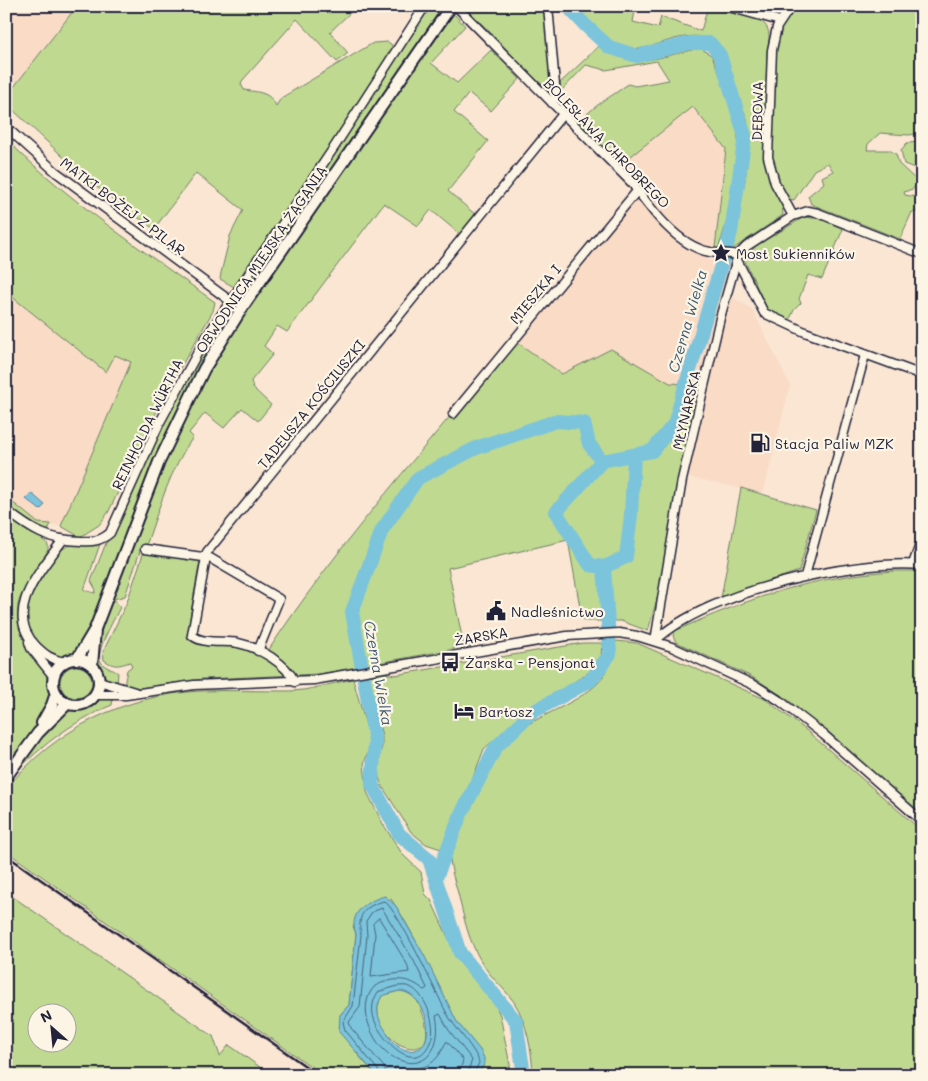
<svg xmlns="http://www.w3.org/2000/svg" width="928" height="1081" font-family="Mali,sans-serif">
  <rect width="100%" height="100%" fill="#fae6d3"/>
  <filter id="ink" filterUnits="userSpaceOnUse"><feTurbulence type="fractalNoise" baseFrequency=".02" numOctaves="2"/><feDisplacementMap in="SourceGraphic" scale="10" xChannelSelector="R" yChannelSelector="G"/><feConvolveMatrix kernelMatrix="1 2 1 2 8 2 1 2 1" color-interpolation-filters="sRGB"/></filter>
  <g filter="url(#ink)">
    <!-- built -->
    <path fill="#f9dbc6" d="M6,6H77L6,97Z
      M693,107L726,149L715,246L711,260L735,263L732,297L752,309L790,385L763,493L684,476L705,385L670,383L611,350L562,374L514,340L637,191L616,167Z
      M6,292L106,372L115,355L131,362L61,526L38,523L6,497Z"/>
    <!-- green -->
    <path fill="#bfd990" stroke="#707e66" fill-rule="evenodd" d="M77,6H357L330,32L348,53L337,62L297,19L242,81L241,84L244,90C258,92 270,92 276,106L281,98L373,43L388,42L392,45L391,54L323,159L247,266L234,287L220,279L221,273L230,236L243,210L196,173L154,229L90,182L12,109H6V97Z
      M426,6H443L289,233L190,386L161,446L91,627L77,653C49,668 23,635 27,607C30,592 40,579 49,567C53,560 58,551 66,547C75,542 90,546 100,544L84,590L95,593L96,590L91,581L106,543L111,537L172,402L206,342Z
      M464,6H525L534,13L540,8L547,18L552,96Z
      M576,6H623V9L635,11L633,22L658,28L661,17L701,31L708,6C719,6 729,10 739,13C763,20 774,23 767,52L765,162L771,184L782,203L783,215L733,249L731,245C740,205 753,159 747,119L716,41C667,19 633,84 588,20C585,15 579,12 576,6Z
      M735,6H787L773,15Z
      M798,6H922V133L909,135L880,133L868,144L867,150H889L896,154L899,164L916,180L915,188L904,192L905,195L922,198V212H912L900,239L811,204L808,196L824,183L822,177L833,171L828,163L814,170L794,200L789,199L778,182L772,159L775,50L781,26Z
      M454,14L465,26L431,63L457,83L491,50L520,79L491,111L469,93L454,112L488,141L448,191L477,216L462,236L431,210L418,226L384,203L287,332L277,326L264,346L273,354L251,381L253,388L271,405L258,421L242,408L224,428L205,413L189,433L193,437C170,470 159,508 146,546L141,548L125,596L114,599L120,607C115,619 94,652 101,662C105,668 113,669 118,673L117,685L101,676L96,665L95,653L106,614L143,514L168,451L200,387L235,325L374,124Z
      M599,46C634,71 657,57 696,49H702L712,56C724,84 739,120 739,152C738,180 728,222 718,249L715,248L726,149L693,107L621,164L579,123C593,105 610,98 628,84L635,86L669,80L657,61L606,70L586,65L561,91L560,83Z
      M6,139C70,202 142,250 215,302L213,311L163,398L108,513L99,525L80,537L61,526L131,362L115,355L106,372L6,292Z
      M922,142V171L904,164L901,150L907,143Z
      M804,217L821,219L843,229L822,279L808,275L799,299L801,303L794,310L789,321L768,311L744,259L756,246Z
      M514,340L562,374L611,349L670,383L705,385L662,581L648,631L621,621H586L579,617L580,607L568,540L448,568L464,647L320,674L203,679L140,688L124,686L127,670L132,666L130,662C118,666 114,667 104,660L103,652L127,602L144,551L200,560L187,635L188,640L231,645L266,654C339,542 429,443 514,340Z
      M741,488L816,510L799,571L721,598Z
      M6,497L38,523L51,524L47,532L29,522L6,505Z
      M6,514C13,519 47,541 48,545C51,555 21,587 18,605C12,652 57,664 51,698C47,719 19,750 6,768Z
      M894,571H922V814L787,699L752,677L676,642L673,636L675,631C749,598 813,576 894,571Z
      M616,641L637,643L765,699L806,730L922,831V1075H533C532,1051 527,1022 514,1002C507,992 497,983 489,973C470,948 465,923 458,893C454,878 448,864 451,849C457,819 476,786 491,759C513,720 564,713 596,685C609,673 609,656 616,641Z
      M583,643H602L601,660L597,667L520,717L484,749L459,814L441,849L426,844L411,832L382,786L378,775V760L382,747V736L367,676L385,673L395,675Z
      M60 682a16 16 0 1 1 32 0a16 16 0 1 1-32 0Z
      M353,679L371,743L364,764L367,792L383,824L403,855L421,872L425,894L431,900L456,955L492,998L500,1015L512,1075H477L484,1065C478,1041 467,1040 456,1021C433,981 417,936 391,899L353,926L356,934L349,1005L340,1015L358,1055L376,1075H323L6,851V789C55,729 124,695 201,691C230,690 261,691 289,691C310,691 332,683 353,679Z
      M113,697L112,705C71,722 36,749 6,783L43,733L69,707H82L96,699Z
      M6,892L213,1036L220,1056L229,1045L271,1075H6ZM38,1014H68V1044H38Z
      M399,991C411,991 417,998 421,1009C450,1081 357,1040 382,995Z"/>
    <!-- water -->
    <path fill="#7bc4dc" stroke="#57839c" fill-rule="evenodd" d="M31,493L45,505L40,510L26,499Z
      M385,896L396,906L424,955L457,1022L480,1050L484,1058V1065L477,1075H376L339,1032L340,1015L349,1005L356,934C348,913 366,901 385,896ZM399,991C418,992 430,1017 427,1035C425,1055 403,1054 392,1041C389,1038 387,1032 384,1028C377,1017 375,1008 382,996Z"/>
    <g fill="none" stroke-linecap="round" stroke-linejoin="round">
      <!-- shore -->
      <path stroke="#46637b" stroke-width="1" d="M379,918L407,964L409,972L371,977L375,934L373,924Z
        M398,986C402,986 406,985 410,987C425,993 437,1025 431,1040C419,1073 391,1049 380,1031C372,1018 369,1006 378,992Z
        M379,1075L378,1070L345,1030L343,1022L353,1006L361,935C357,915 364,906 384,901C397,908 437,994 446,1012C453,1026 478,1052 479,1063L473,1075
        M386,1075L384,1067L351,1028L349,1022L360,1007L367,936L366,921L372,912L382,908L414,961L427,988L424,990C409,977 393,977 375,986C354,1007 374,1051 399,1060C430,1072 442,1041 436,1016L440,1014L448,1029L472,1060L467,1075
        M393,1075L395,1067C411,1070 428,1071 439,1055C442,1051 444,1045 447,1041L463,1060L459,1075"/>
      <!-- river -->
      <path stroke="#7bc4dc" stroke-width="14" d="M602,461L556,512L590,565L604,567
        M436,878L461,814L496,747L531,713L591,680L610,654L604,567L626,557L631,515L634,455
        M524,1075L516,1021L460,953L429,859L399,834L372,784L375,741L352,612L382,530L418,478L476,448L556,421L584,423L589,444L602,461L652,451L674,424L731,232L745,136L720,55L710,43H690L637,56L609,47L585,25L571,10L570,6"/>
      <defs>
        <path id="minor" d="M456,6L632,183C650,208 677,246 710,252C719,254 729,253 738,255
          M548,6L556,96L552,103
          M725,6L780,21
          M791,6L777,27L772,50L768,157L775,183L793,216
          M6,127L56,172L229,300
          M737,260L764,313L805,332L922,375
          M453,414L637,191
          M6,510C32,531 48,540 81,541C92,542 101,541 110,533L160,422L205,339L335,146L425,6
          M62,541C41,571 2,611 36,646C45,655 52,660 65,662
          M145,549L210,558L279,599L258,651
          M913,564L922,539
          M805,576L865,355
          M655,641L682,480L720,318L738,255L747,246L793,216L808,211L818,213L922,254
          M655,641C706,592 852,559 922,565
          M29,642L31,648L54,677
          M99,681L135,692
          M295,682C286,663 258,647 238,643C225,640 202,645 192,635L207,552L563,114
          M95,695H126L194,685L314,680L567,636L619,633L637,636L672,647L758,687L780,701L824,735L922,821"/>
        <path id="major" d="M77,659L95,629L159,462L204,369L244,305L451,6
          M53 682a23 23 0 1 1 46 0a23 23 0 1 1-46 0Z
          M92,665L95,630
          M42,723L52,705L56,693
          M6,777L38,733L68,703"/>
      </defs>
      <!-- minor casing -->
      <use href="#minor" stroke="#22223b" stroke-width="11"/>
      <!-- major casing -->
      <use href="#major" stroke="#22223b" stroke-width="14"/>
      <!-- minor -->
      <use href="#minor" stroke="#fcf5e5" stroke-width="8"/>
      <!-- major -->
      <use href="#major" stroke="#fcf5e5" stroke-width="10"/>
      <!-- rail -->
      <path stroke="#22223b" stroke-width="2.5" d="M6,855L318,1075"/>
    </g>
  </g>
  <!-- icons -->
  <defs>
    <symbol id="sight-bare" viewBox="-9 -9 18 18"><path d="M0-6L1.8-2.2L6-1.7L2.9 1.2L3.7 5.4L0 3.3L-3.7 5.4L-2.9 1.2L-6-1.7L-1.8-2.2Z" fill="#22223b" stroke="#fcf5e5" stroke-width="2.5" paint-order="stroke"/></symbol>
    <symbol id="fuel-bare" viewBox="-9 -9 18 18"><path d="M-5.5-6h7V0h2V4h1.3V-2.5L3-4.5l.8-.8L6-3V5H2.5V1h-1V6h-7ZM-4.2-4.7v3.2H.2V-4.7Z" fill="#22223b" stroke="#fcf5e5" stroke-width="2.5" paint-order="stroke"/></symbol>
    <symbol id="civic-bare" viewBox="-9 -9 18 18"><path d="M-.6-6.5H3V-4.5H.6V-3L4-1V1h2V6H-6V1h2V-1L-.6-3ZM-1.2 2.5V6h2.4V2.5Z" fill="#22223b" stroke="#fcf5e5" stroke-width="2.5" paint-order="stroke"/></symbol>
    <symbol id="bus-bare" viewBox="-9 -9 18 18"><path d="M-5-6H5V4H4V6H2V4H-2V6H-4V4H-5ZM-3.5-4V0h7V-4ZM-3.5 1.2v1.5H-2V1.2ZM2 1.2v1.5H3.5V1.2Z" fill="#22223b" stroke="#fcf5e5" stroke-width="2.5" paint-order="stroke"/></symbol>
    <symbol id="hotel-bare" viewBox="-9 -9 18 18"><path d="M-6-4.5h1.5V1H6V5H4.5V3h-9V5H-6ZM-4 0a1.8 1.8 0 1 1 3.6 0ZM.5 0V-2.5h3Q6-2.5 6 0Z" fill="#22223b" stroke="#fcf5e5" stroke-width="2.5" paint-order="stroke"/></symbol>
  </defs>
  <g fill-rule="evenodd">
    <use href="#sight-bare" x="707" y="239" width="28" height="28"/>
    <use href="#fuel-bare" x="746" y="429" width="28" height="28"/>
    <use href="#civic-bare" x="482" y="597" width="28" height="28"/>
    <use href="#bus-bare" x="436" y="648" width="28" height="28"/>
    <use href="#hotel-bare" x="450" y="697" width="28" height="28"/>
  </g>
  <g text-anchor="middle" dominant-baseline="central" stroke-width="4.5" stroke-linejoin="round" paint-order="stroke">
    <!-- street labels -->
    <g font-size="14" fill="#22223b" stroke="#fcf5e5">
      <text transform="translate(757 111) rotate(-89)">DĘBOWA</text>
      <text transform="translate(607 143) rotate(46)">BOLESŁAWA CHROBREGO</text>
      <text transform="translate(123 206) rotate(37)">MATKI BOŻEJ Z PILAR</text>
      <text transform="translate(261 259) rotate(-56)">OBWODNICA MIEJSKA ŻAGANIA</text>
      <text transform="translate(535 294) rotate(-51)">MIESZKA I</text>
      <text transform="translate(311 404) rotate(-51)">TADEUSZA KOŚCIUSZKI</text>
      <text transform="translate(686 410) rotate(-77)">MŁYNARSKA</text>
      <text transform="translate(147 424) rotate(-64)">REINHOLDA WÜRTHA</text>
      <text transform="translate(481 636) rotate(-10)">ŻARSKA</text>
    </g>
    <!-- poi labels -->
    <g font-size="14" fill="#22223b" stroke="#fcf5e5" text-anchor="start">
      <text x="736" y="253">Most Sukienników</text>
      <text x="775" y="443">Stacja Paliw MZK</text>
      <text x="511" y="611">Nadleśnictwo</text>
      <text x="465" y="662">Żarska - Pensjonat</text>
      <text x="479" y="711">Bartosz</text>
    </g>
    <!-- water labels -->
    <g font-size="15" font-style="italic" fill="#415b73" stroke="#fcf5e5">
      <text transform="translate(687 321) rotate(-74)">Czerna Wielka</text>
      <text transform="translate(379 673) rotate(80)">Czerna Wielka</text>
    </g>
  </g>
  <!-- margin -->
  <rect width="928" height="1081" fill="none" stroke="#fcf5e5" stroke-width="25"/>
  <rect x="12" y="12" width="903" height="1056" fill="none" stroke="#22223b" stroke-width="2" filter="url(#ink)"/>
  <!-- north arrow -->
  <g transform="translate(52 1028) rotate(333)"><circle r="24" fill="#fcf5e5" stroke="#a5a1a1"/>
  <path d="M0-4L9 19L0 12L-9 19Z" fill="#22223b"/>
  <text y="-8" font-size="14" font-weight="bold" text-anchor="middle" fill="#22223b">N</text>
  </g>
</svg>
